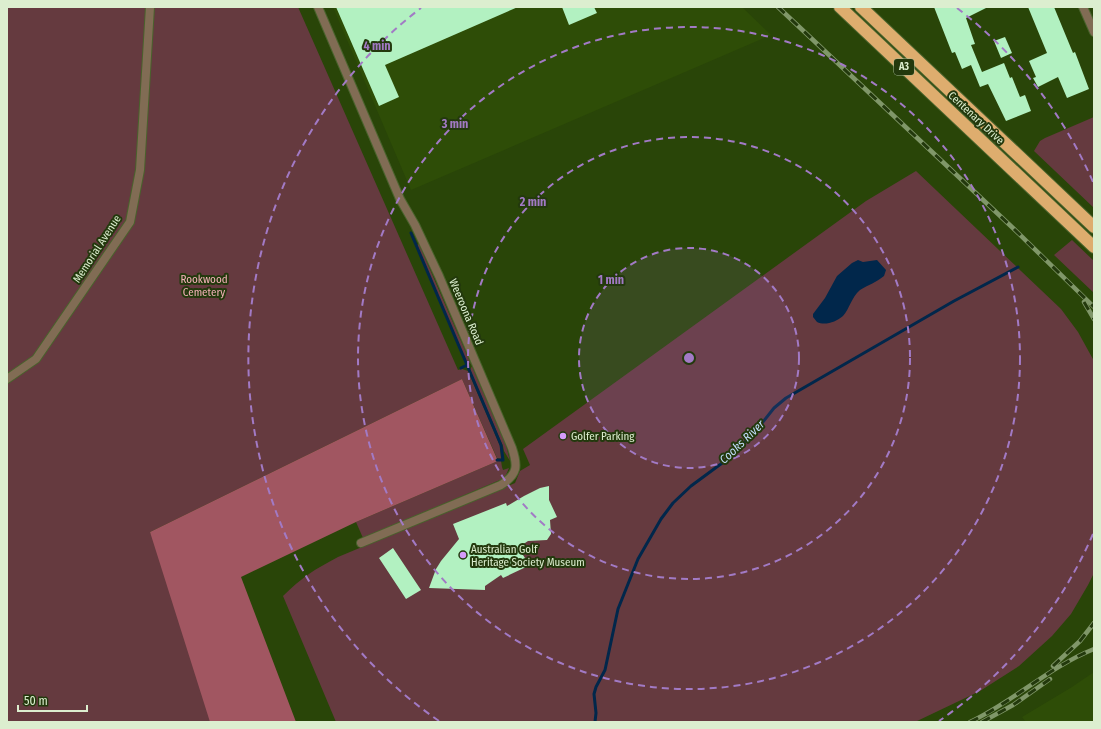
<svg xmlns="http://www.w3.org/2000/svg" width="1101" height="729" font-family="'Fira Sans Condensed',sans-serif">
  <rect width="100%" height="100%" fill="#294508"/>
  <!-- built -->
  <path fill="#2e4d07" d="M333,7H742L771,35L411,190Z
    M1094,672V722H1026L1022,717L1072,687Z"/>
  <!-- green -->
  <path fill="#653a3f" d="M7,7H298L458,370L462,369L468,371L500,446L501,459L497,458L462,379L150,532L246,722H7Z
    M1094,117V208L1034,151L1040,141L1045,138Z
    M916,171L1061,309L1078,332L1094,361V573L1088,585L1071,614L1052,636L1019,666L980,691L915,722H336L283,596C301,578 315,569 338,557L515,483L520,471L530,465L523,449L866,201Z
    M1072,240L1094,261V293L1054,255Z
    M419,244L506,445L510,461L504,451L503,446L470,370L472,366L470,363L466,361L417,245Z
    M498,461H501L502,467L503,470L509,468L506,475L500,480L363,538L356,522Z"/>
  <!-- forest -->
  <path fill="#a15661" d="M462,379L498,461L356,522L241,577L296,722H210L150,532Z"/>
  <!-- water -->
  <path fill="#01274b" d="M858,260L863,262L877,260L886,270L884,276C877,282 868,285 860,290C851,298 850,308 843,316C836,322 825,326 817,322L813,317V314L825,298L837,276L852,263Z"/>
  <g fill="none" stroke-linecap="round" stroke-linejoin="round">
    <!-- stream -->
    <path stroke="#01274b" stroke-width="3" d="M411,233L501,445L503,460H497
      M461,368L467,365
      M595,722L596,713L594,694L596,687L605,670L618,609L638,559L661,519L673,503L691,486L733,455L759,427L774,408L786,398L954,301L1018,267"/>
  </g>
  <!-- building -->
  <path fill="#b2f1c1" d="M336,7H518L385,65L399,97L379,106Z
    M562,7H594L597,13L569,25Z
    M934,7H988L966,18L975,44L971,45L982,72L1004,63L1010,78L1012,77L1020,97L1025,95L1031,111L1006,121L988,84L980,87L971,65L962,69L955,52L952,53Z
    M1028,7H1054L1073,53L1075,52L1089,89L1067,98L1058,77L1038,87L1033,78L1036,77L1029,61L1047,53Z
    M1005,37L1012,53L1001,58L994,41Z
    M549,486V500L557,517L550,520L551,534L547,540L528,541L522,545L521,552L527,561L526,567L503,578L501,575L485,586V590L429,588L436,569L441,561L459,539L453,524L506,503L507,506L524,496L540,488Z
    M393,548L421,590L406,599L379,558Z"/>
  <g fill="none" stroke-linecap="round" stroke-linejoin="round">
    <defs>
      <path id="street" d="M318,7L400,199L415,225L439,276L512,448C518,466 518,474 501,485L361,543
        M1083,7L1094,32
        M7,379L36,359L130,222L140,170L150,7"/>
      <path id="highway" d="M840,7L1094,247
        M861,7L1094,227"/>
    </defs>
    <!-- street casing -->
    <use href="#street" stroke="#49632c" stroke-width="10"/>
    <!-- highway casing -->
    <use href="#highway" stroke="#49632c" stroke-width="14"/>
    <!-- street -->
    <use href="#street" stroke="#816c54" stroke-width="8"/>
    <!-- highway -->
    <use href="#highway" stroke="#dead6e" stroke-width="12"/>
    <defs>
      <path id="rail" d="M778,7L1014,229L1094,307
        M1084,302L1094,319
        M1053,666L1080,641L1094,623
        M970,722C1013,702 1049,667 1094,649
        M982,722L1013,705L1050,679"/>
    </defs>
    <!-- rail casing -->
    <use href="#rail" stroke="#809769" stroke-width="4.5"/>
    <!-- rail -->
    <use href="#rail" stroke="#23390d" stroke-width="3" stroke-dasharray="9" stroke-linecap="butt"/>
  </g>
  <!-- distance rings -->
  <circle cx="689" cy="358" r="110" fill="#a27ac5" fill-opacity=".12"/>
  <g fill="none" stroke="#a27ac5" stroke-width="2" stroke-dasharray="7 5">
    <circle cx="689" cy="358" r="110"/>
    <circle cx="689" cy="358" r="221"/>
    <circle cx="689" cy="358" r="331"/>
    <path d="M1093 534A441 441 0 0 1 939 721M439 721A441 441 0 0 1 421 8M957 8A441 441 0 0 1 1093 182"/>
  </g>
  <!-- markers -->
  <g fill="#d69bfa" stroke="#23390d" stroke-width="1.5">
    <circle cx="563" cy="436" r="4"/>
    <circle cx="463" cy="555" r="4"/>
  </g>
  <g text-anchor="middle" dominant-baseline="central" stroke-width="4" stroke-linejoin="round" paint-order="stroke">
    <!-- shield labels -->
    <rect fill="#23390d" stroke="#a4b895" stroke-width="1" x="894" y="59" width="20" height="16" rx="3"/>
    <g font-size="10" font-weight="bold" fill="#dceecf">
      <text x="904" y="67">A3</text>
    </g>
    <!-- street labels -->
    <g font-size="11" fill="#dceecf" stroke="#23390d">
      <text transform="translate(976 118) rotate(43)">Centenary Drive</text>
      <text transform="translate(97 249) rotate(-57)">Memorial Avenue</text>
      <text transform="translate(466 312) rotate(67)">Weeroona Road</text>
    </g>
    <!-- park labels -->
    <g font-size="11" fill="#f4b2b9" stroke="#23390d">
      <text x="204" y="279">Rookwood<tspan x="204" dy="13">Cemetery</tspan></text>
    </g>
    <!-- poi labels -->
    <g font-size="11" fill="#dceecf" stroke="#23390d" text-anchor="start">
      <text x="571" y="436">Golfer Parking</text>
      <text x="471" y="549">Australian Golf<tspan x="471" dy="13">Heritage Society Museum</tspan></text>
    </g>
    <!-- water labels -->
    <g font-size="12" font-style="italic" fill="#c4dffe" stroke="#23390d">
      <text transform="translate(742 442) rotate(-44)">Cooks River</text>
    </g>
  </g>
  <circle cx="689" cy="358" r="6" fill="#a27ac5" stroke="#23390d" stroke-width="2"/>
  <g font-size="12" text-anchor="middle" font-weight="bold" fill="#a27ac5" stroke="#23390d" stroke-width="4" stroke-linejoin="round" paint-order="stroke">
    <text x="377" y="50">4 min</text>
    <text x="455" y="128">3 min</text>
    <text x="533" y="206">2 min</text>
    <text x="611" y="284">1 min</text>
  </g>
  <!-- border -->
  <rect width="1101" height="729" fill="none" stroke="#dceecf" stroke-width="16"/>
  <!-- scale -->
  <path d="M18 705v6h69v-6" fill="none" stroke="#dceecf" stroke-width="2"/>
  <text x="24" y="705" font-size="12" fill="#dceecf" stroke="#23390d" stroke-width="3" paint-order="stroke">50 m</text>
</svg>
